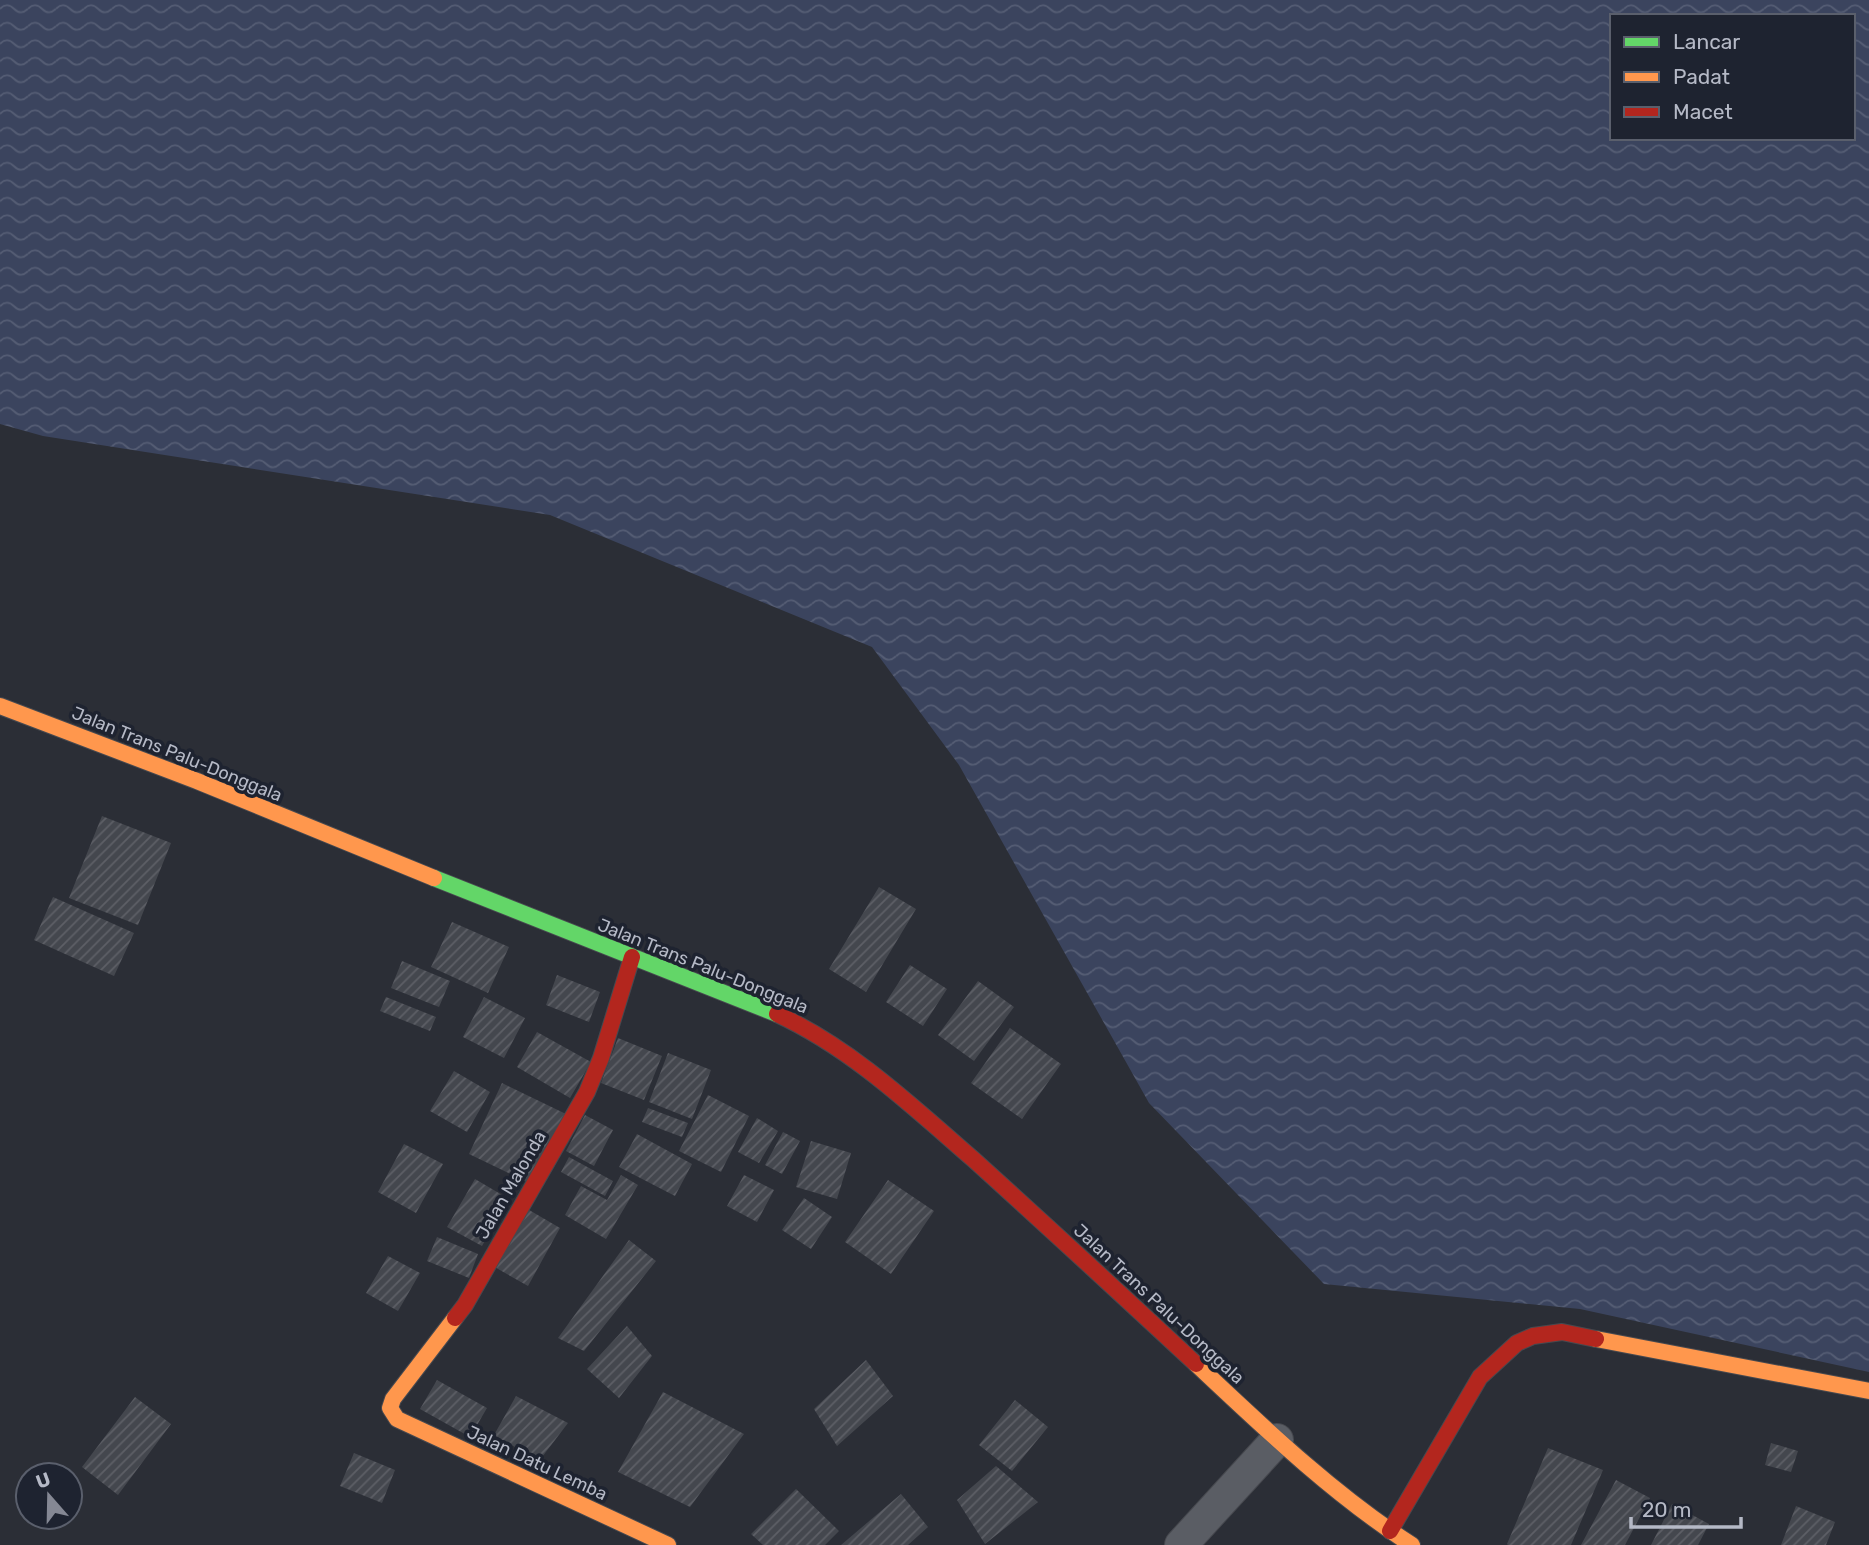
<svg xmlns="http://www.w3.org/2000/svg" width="1869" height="1545" font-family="Rubik,sans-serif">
  <defs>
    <pattern id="water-waves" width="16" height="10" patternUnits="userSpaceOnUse" patternTransform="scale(1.75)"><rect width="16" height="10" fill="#3b445e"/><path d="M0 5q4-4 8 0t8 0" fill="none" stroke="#555d74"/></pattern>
    <pattern id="building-hatch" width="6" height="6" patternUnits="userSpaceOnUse" patternTransform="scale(1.75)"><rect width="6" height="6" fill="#44474e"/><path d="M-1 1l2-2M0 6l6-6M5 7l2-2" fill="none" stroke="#5d5f66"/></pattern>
  </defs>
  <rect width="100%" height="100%" fill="#2b2e36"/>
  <!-- water -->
  <path fill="url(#water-waves)" fill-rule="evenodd" d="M0,0H1869V1372L1580,1309L1324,1284L1149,1103L959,765L872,647L550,515L43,436L0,424ZM1612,16H1853V138H1612Z"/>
  <!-- building -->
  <path fill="url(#building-hatch)" d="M102,816L171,843L138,925L69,898Z
    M879,887L916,909L866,992L829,969Z
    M53,897L134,933L114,976L34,940Z
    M452,922L509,947L488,993L431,967Z
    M402,961L450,981L439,1007L391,988Z
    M910,965L947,989L923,1026L886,1002Z
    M557,975L600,992L589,1022L546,1005Z
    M978,981L1014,1007L974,1061L938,1035Z
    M386,997L436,1017L430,1031L380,1011Z
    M484,997L525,1018L504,1058L463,1037Z
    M1010,1028L1061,1064L1022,1119L971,1083Z
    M537,1032L591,1062L570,1098L517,1067Z
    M618,1038L662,1056L644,1100L601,1083Z
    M668,1053L711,1070L692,1119L649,1102Z
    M454,1071L490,1092L467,1132L430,1111Z
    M502,1083L566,1114L527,1182L469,1154Z
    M708,1095L749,1116L721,1172L679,1151Z
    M648,1108L688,1123L682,1137L642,1122Z
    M585,1115L613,1130L594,1166L566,1151Z
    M757,1118L778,1131L759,1163L738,1152Z
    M783,1132L800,1141L782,1174L765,1165Z
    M637,1134L692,1164L675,1196L619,1167Z
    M811,1141L851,1153L837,1199L796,1187Z
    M404,1144L443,1164L416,1213L378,1192Z
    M569,1157L613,1181L605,1196L561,1172Z
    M621,1175L638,1185L606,1239L565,1215L581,1186L607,1200Z
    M744,1175L774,1190L757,1222L727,1206Z
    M475,1179L509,1199L482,1246L447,1227Z
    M888,1180L934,1211L891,1274L845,1242Z
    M804,1198L832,1217L811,1249L782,1230Z
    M524,1207L560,1228L528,1286L491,1265Z
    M437,1237L478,1254L469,1278L427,1261Z
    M629,1240L656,1261L584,1351L558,1338Z
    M388,1256L420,1273L398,1311L366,1293Z
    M627,1326L652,1356L619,1398L587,1369Z
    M866,1360L893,1396L837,1446L814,1409Z
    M437,1380L487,1408L470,1437L420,1409Z
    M663,1392L744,1434L690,1507L618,1472Z
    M516,1396L568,1423L539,1461L494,1435Z
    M135,1397L171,1424L118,1495L82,1467Z
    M1015,1400L1048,1427L1012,1471L979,1445Z
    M1771,1443L1798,1451L1791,1472L1765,1465Z
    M1548,1448L1603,1470L1571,1545H1508L1507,1544Z
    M354,1453L395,1470L382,1503L340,1486Z
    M996,1466L1038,1502L985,1544L957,1500Z
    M1616,1480L1650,1498L1625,1545H1581Z
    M796,1489L839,1531L825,1545H763L751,1534Z
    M901,1494L928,1527L908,1545H841Z
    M1672,1504L1709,1524L1698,1545H1651Z
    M1796,1506L1835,1522L1826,1545H1781Z"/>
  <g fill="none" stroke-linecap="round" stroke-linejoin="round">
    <defs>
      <path id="street" d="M1181,1545L1277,1440"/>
      <path id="fast" d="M434,878L777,1014"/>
      <path id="slow" d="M0,706L197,781L434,878
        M455,1318L393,1399L390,1408L397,1419L668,1545
        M1596,1339L1869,1391
        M1196,1364C1263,1427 1335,1496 1412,1545"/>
      <path id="jam" d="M777,1014C851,1048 912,1106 973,1159C1048,1227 1122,1295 1196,1364
        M455,1318L465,1305L587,1092L601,1058L632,957
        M1390,1531L1480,1377L1517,1343L1533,1336L1562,1332L1596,1339"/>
    </defs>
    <!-- street casing -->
    <use href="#street" stroke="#47494f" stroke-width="34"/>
    <!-- fast casing -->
    <use href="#fast" stroke="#47494f" stroke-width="18"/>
    <!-- slow casing -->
    <use href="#slow" stroke="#47494f" stroke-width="18"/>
    <!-- jam casing -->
    <use href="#jam" stroke="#47494f" stroke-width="18"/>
    <!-- street -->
    <use href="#street" stroke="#5a5d64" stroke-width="32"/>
    <!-- fast -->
    <use href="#fast" stroke="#63d668" stroke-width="16"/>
    <!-- slow -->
    <use href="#slow" stroke="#ff974d" stroke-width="16"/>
    <!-- jam -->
    <use href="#jam" stroke="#b3261e" stroke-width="16"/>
  </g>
  <g text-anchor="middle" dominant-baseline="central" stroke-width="7" stroke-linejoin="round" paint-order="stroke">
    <!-- street labels -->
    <g font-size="18" fill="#b5b9c6" stroke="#1e2330">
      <text transform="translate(177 754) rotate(22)">Jalan Trans Palu-Donggala</text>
      <text transform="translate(703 966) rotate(22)">Jalan Trans Palu-Donggala</text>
      <text transform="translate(511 1185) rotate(-60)">Jalan Malonda</text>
      <text transform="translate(1159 1304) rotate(43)">Jalan Trans Palu-Donggala</text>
      <text transform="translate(537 1463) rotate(25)">Jalan Datu Lemba</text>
    </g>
  </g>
  <!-- legend -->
  <rect x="1610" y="14" width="245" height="126" fill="#1e2330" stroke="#5a5f6c" stroke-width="2"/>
  <rect x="1624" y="37" width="35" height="10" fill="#63d668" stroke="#5a5f6c" stroke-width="2"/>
  <text x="1673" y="49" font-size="21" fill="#b5b9c6">Lancar</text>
  <rect x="1624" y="72" width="35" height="10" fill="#ff974d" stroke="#5a5f6c" stroke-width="2"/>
  <text x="1673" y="84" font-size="21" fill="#b5b9c6">Padat</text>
  <rect x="1624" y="107" width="35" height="10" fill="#b3261e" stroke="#5a5f6c" stroke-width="2"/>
  <text x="1673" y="119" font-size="21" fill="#b5b9c6">Macet</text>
  <!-- north arrow -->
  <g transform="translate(49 1496) rotate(340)"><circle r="33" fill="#1e2330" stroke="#5a5f6c" stroke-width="2"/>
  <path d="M0-5L12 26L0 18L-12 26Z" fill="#858894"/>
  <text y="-10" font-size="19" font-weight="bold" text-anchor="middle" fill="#b5b9c6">U</text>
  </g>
  <!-- scale -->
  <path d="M1631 1517v10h110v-10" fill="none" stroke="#b5b9c6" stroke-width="3.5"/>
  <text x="1642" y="1517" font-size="21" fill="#b5b9c6" stroke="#1e2330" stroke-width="5" paint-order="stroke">20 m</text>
</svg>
